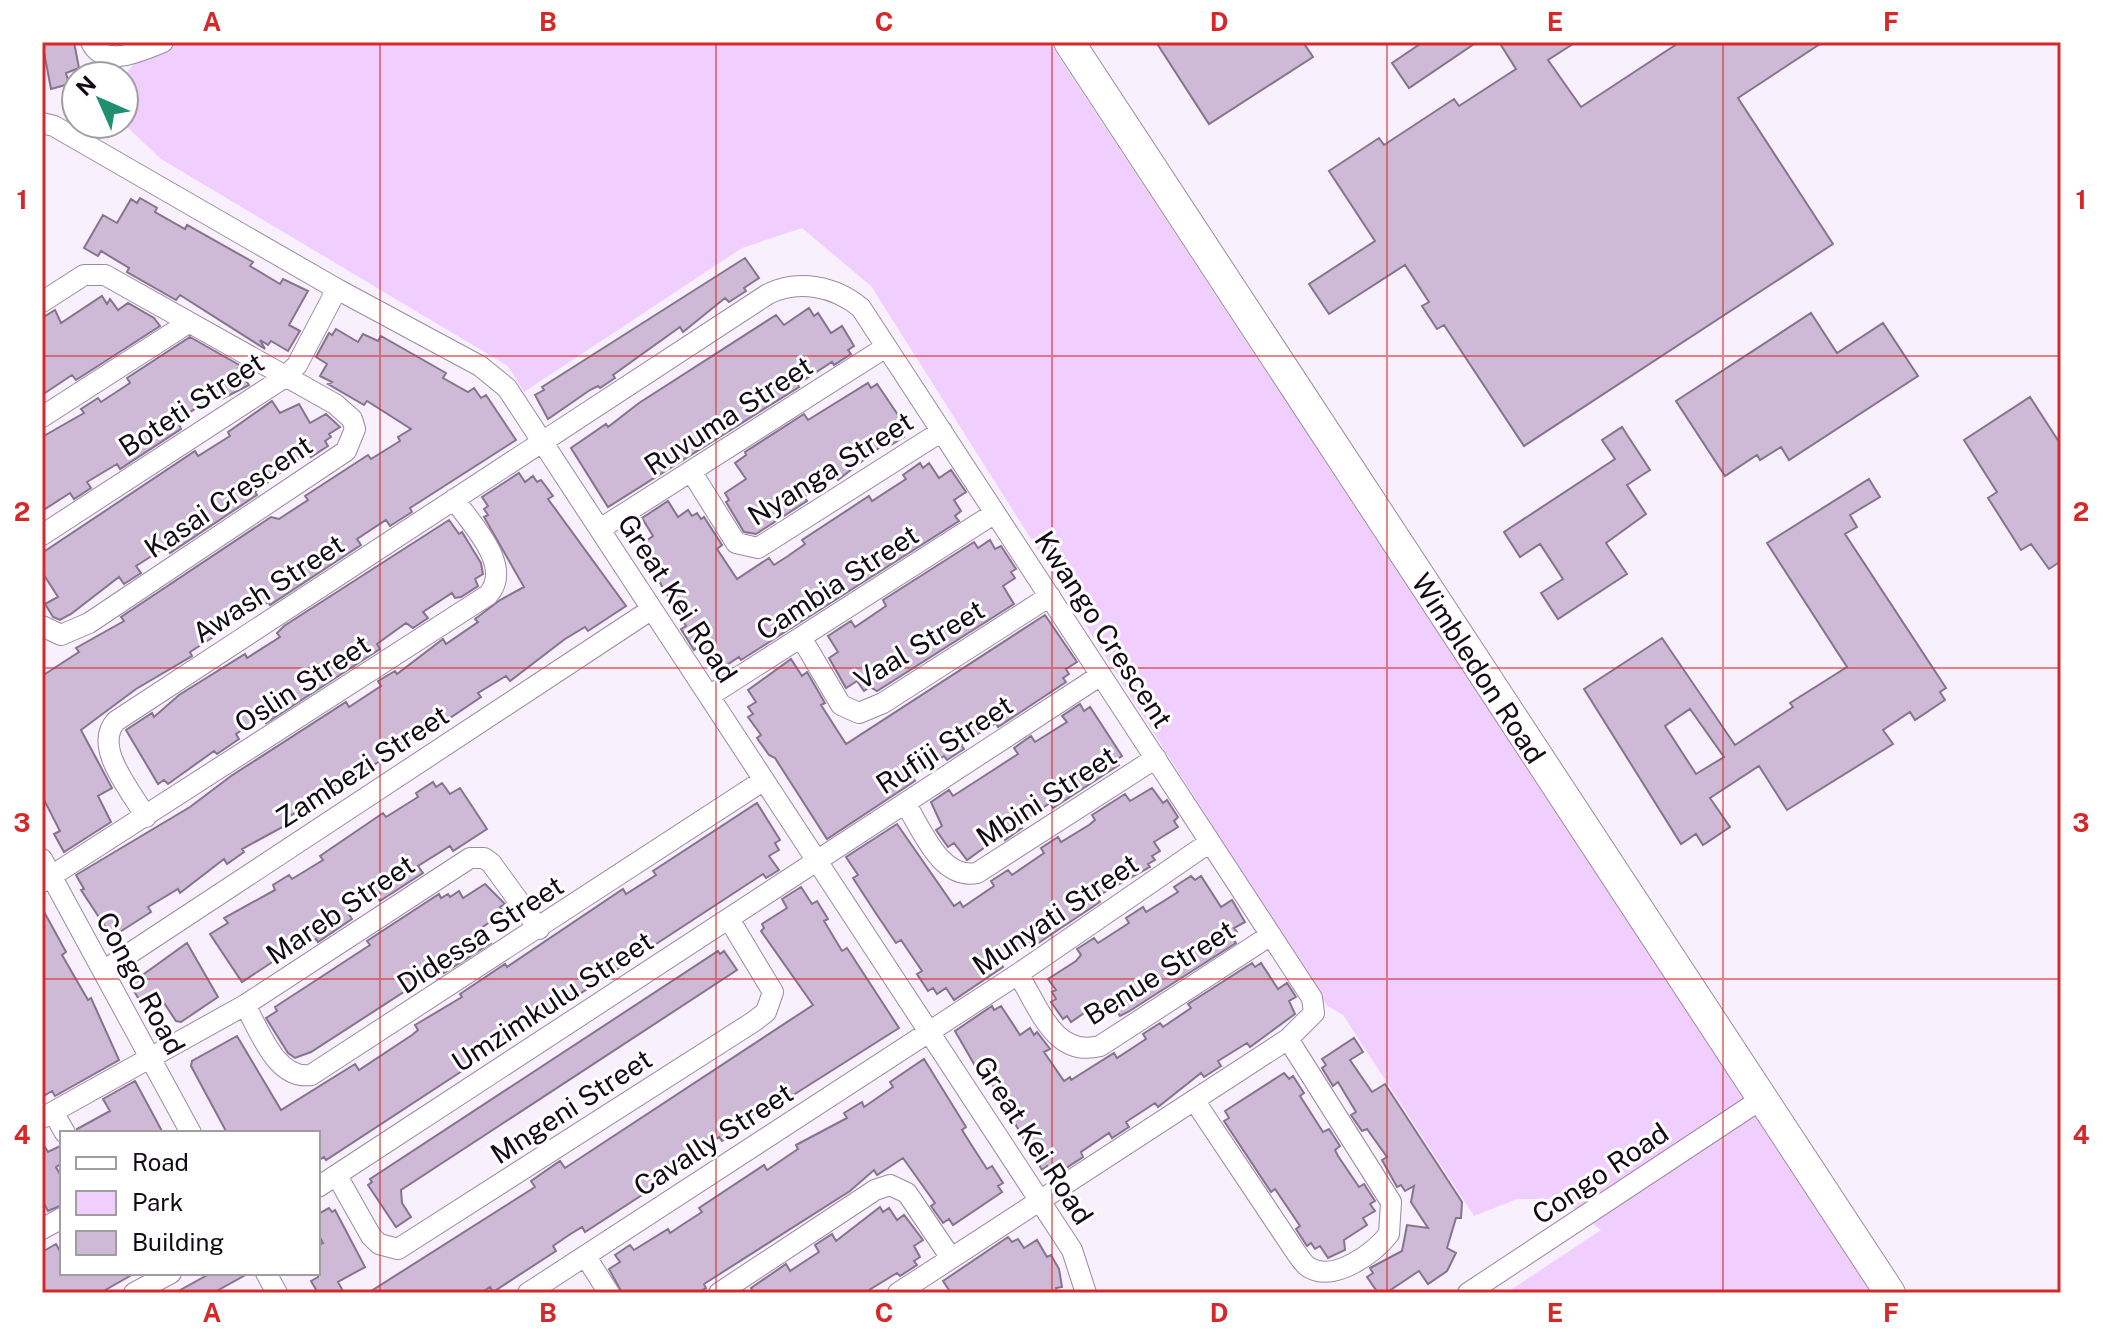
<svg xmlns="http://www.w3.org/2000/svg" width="2103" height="1335" font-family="'Public Sans',sans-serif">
  <rect width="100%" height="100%" fill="#f8f0fc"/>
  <!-- green -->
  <path fill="#f0cffe" d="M180,42H1049L1872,1293H1506L1601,1230L1561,1199H1517L1474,1216L1343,1015L1326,1005L871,286L802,228L742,248L524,392L508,366L161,159L124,124V76L134,64Z"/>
  <!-- building -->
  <path fill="#cebad7" stroke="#86738e" stroke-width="2" fill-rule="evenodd" d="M42,42H74L79,68L66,73L69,84L51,89Z
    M1156,42H1303L1313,57L1209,124Z
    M1423,42H1477L1409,88L1392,63Z
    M1499,42H1576L1548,60L1581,107L1680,42H1823L1738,98L1833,244L1524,446L1444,325L1437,329L1422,306L1429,302L1405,265L1329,314L1309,284L1375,241L1329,171L1379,138L1384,145L1454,99L1459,106L1516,69Z
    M140,198L157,208L155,212L185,229L187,225L253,262L250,266L280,284L283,279L308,291L289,325L300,331L288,351L271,341L268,345L260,340L265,349L180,295L176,300L127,272L129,268L101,251L98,256L84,248L103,215L117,223L131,199L137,203Z
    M745,258L759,278L744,288L746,291L729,302L725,298L683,332L680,327L613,375L615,378L600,388L598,386L590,390L548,419L535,395L544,390L542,387Z
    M102,296L107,304L110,299L118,310L128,303L154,318L160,326L76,380L72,375L42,395V318L55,310L61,323Z
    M809,308L814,316L818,313L831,333L842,326L854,346L848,350L851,354L834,365L832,362L798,384L799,387L608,507L571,448L606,424L608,427L639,403L776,315L784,325Z
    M1811,313L1837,353L1883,323L1918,376L1789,460L1781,447L1760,460L1757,455L1725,476L1676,401Z
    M336,329L358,342L363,334L378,341L381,336L446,373L443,378L468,392L474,388L481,398L486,395L516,440L410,508L412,512L390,526L386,520L357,539L361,545L270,605L268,602L250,613L248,609L218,628L221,632L190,652L192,656L136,689L81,730L112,788L98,796L111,822L64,852L54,834L60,831L42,796V676L79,652L76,648L124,621L121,617L271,517L279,519L308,500L305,496L368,455L371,459L400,441L398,437L411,429L367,401L364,405L328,384L332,382L320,376L327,364L316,357L329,333L332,335Z
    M190,337L241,366L238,368L249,385L218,401L215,396L178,420L181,429L120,469L117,464L87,482L91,488L74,499L70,493L42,511V437L84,413L81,409L98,398L101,402L130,383L127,378Z
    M868,383L871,388L877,384L898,415L907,428L901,433L904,437L886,448L884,444L838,480L835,475L804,497L807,501L756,534L744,532L726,502L729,500L725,493L746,479L735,463L746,455L745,452L804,414L808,420Z
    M2030,397L2061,445V561L2049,569L2031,544L2021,550L1988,498L1997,492L1964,440Z
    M272,401L280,413L299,404L310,423L326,414L340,427L329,434L331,437L325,441L328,446L311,457L308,452L255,492L257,495L170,553L166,547L136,566L141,573L124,584L119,577L71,614L60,620L53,617L45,604L58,597L42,572V553L195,451L198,456L230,436L228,432Z
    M1622,427L1650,470L1627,485L1646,514L1606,543L1627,574L1558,619L1541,593L1563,579L1540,544L1520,557L1504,532L1615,459L1602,440Z
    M920,463L923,468L929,463L939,478L951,470L966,492L954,500L961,511L955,516L959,521L741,660L739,657L716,672L700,646L694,650L681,629L686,626L642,553L647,550L643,543L653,536L642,518L668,501L678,517L688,510L692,516L697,513L701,519L704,517L722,545L717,549L737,579L769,558L774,565L788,556L805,544L802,540L869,496L872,501L906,479L903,475Z
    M519,473L525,482L533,476L537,482L541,480L553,496L548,499L626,606L588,631L585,627L565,639L510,681L506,676L478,693L481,697L416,741L413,736L380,755L383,759L366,770L364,767L332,787L335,791L286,818L290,823L242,849L244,852L227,864L224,859L180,893L178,889L148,907L151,912L112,937L81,890L84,889L76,875L190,807L231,776L346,702L349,707L381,686L378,681L395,671L397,674L443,639L446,644L478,622L475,619L500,600L524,587L484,517L488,515L484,509L488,506L482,497Z
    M1869,479L1880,497L1850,515L1857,527L1845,534L1946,688L1940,692L1945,700L1915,720L1910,712L1883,730L1893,744L1787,810L1759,766L1710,798L1730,827L1703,845L1696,834L1681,844L1584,689L1662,638L1735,745L1793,707L1790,703L1847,667L1767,543ZM1690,709L1724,757L1696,774L1665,726Z
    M449,520L459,534L462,532L481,563L483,574L475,579L478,586L461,597L455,598L452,593L423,612L428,618L413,628L406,623L377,644L380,649L266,723L262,717L236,734L239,739L217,754L214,751L168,784L164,780L158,784L126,730L152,713L154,717L179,695L245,654L247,658L280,637L277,633L284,626Z
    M990,540L995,549L1001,546L1016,569L1011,572L1015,578L1003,586L1014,604L877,691L870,687L864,691L857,681L846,688L829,658L838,652L828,636L851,621L855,627L886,606L883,600L974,542L978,548Z
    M1045,615L1077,662L1066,669L1069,674L1063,678L1066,682L998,727L996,723L978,734L961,745L964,749L947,760L944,756L913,777L915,781L827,839L775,758L769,755L757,738L761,735L748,717L753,714L748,707L756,702L748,690L791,659L802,676L807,672L825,703L821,705L846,744Z
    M1080,704L1084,711L1090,707L1122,756L1116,760L1119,765L1053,808L1050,803L1019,824L1022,828L1005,840L1002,835L967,860L954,843L948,847L936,830L942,826L931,802L949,790L953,796L981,778L1018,754L1014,748L1031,736L1035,742L1067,722L1062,716Z
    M433,782L436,787L442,783L450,794L460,788L487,829L453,851L450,846L418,866L423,873L380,901L375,894L348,913L352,919L318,942L316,939L286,958L283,955L242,982L210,934L228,923L224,918L275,890L273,885L289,875L292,879L323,860L320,856L383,813L386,817L418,797L416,793Z
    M1152,788L1163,803L1167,800L1178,817L1174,821L1178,827L1154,842L1160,851L1152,856L1155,860L1148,864L1150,867L1103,893L1098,898L1100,902L1034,946L1031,942L999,962L1003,967L954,1000L946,988L937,994L933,988L928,991L917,974L922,971L901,940L896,943L877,915L853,878L858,875L846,857L897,824L954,906L960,902L963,907L994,886L991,881L1008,870L1012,875L1044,853L1041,848L1058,837L1061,842L1089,825L1095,820L1092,815L1125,794L1130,801Z
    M757,803L780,840L775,843L779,850L769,856L779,870L766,878L763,874L326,1160L324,1157L318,1161V1133H227L191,1066L192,1061L237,1036L281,1110L355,1064L359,1070L412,1035L418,1030L415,1025L462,997L460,994L505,964L507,967L623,889L626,894L656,875L653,871Z
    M1191,876L1195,880L1201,876L1221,907L1232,900L1245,922L1234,928L1237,932L1231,936L1236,943L1128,1012L1120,1016L1117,1011L1111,1015L1108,1011L1100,1017L1093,1007L1071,1022L1067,1016L1063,1019L1051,1002L1056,999L1052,992L1056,990L1048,979L1076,961L1081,955L1077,949L1094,938L1098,943L1129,923L1126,918L1143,907L1146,912L1178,892L1174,887Z
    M485,884L505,904L500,907L504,913L481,928L491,943L444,973L441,968L311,1052L295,1058L288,1053L266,1018L277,1011L275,1007L370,945L367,941L439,894L441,898L448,894L450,897L459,891L463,898Z
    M801,887L812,904L817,901L828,919L824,921L842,951L847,948L899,1028L768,1111L765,1107L736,1125L740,1130L722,1141L719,1137L662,1182L585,1232L582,1227L569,1235L553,1246L556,1251L493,1292L490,1287L481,1293H368L535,1187L531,1181L560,1161L565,1168L813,1005L761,931L764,928L762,924L787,908L782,899Z
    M42,908L66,952L62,955L88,1000L91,998L119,1060L55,1096L52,1091L42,1097Z
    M187,943L218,997L181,1022L176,1021L162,1000L150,1009L145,1000L141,1003L130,984Z
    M718,951L720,954L724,951L737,970L401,1190L402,1203L411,1217L396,1227L368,1185L372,1182L370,1179Z
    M1252,963L1255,967L1261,963L1278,989L1287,983L1296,997L1289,1001L1295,1014L1250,1047L1247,1043L1218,1061L1221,1066L1204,1077L1201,1073L1158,1107L1155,1103L1126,1122L1129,1127L1112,1138L1109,1133L1081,1152L1083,1157L1066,1168L1063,1163L1050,1171L1047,1166L1042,1170L993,1086L974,1064L955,1031L992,1006L994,1010L1001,1006L1020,1035L1030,1028L1034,1035L1037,1032L1050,1049L1044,1052L1064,1081L1070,1077L1071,1080L1114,1053L1117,1058L1146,1039L1143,1034L1160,1023L1163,1027L1191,1008L1188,1004Z
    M1354,1038L1363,1052L1350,1060L1372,1092L1385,1084L1462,1202L1461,1218H1456L1447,1248L1456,1253L1447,1271L1428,1284L1419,1271L1386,1293H1378L1367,1277L1373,1273L1370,1268L1402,1251L1407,1225L1428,1228L1411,1202L1414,1186L1405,1191L1401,1185L1397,1187L1382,1160L1387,1157L1367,1129L1362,1131L1351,1115L1356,1112L1338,1082L1333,1086L1322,1068L1326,1065L1322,1059Z
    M924,1059L966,1127L962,1130L974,1149L987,1169L992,1166L1003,1183L998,1186L1002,1192L953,1225L949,1219L943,1223L931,1206L935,1203L903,1158L877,1175L874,1170L850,1191L704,1284L706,1288L697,1293H622L609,1269L620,1262L615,1255L630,1245L634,1250L668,1229L670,1233L685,1223L702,1212L699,1208L764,1165L767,1170L798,1149L796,1145L847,1118L844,1113L862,1102L864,1107L893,1087L890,1082Z
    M1284,1073L1289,1079L1293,1076L1304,1093L1300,1096L1323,1132L1329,1129L1340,1146L1335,1150L1338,1156L1359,1187L1364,1184L1375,1201L1370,1204L1375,1211L1363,1218L1367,1225L1344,1240L1345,1250L1328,1258L1320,1246L1315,1249L1311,1243L1307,1246L1296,1229L1300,1226L1296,1220L1275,1189L1271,1192L1224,1121L1229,1118L1225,1111Z
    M135,1081L163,1133H78L77,1129L110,1111L103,1099Z
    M42,1142L48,1152L62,1145V1163L56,1167L62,1178V1205L48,1211L42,1200Z
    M880,1207L883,1212L889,1208L897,1220L904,1215L923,1240L914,1246L920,1257L914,1261L917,1265L900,1276L897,1273L864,1293H754L751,1288L786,1264L790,1271L819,1252L815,1245L832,1234L836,1241Z
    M329,1208L332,1212L335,1210L365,1267L338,1282L344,1293H318L311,1281L318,1277V1245L323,1243L318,1234V1214Z
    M1008,1237L1012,1242L1018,1239L1024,1248L1037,1240L1047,1257L1051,1255L1059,1269L1062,1287L1056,1288L1057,1293H951L943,1281Z
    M56,1244L62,1255V1273H135L100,1293H42V1252Z
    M211,1273H249L213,1293H175Z"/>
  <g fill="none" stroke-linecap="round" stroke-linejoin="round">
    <defs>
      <path id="minor" d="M91,42C104,69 141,51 163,42
        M42,123L54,126L337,289L480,366L507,388L1072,1250L1086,1293
        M42,302L84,275H105L335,404L352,419L355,429L346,451L89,623L61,635L42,626
        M42,417L188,323
        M691,471L736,543L758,548L942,431
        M600,529L886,347
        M42,535L285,377L297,365L337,289
        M802,639L841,705L859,713L883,703L1050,596
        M709,696L995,513
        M905,803C922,829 940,880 977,873L1156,758
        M146,817C132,792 92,747 116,721L768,294C798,279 835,286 861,308L1312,998L1314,1013L1288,1039L898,1293
        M42,859L191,1133
        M42,882L488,595C514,566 471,524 454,499
        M103,971L652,609
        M1018,974C1039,1007 1054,1058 1100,1046L1271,935
        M245,1005C260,1031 276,1080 311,1075L764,780
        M1194,1100L1297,1254C1300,1258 1305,1266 1310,1268C1335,1282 1374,1253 1389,1234L1391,1202L1288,1039
        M53,1112L65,1133
        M42,1118L245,1005L470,858H484L491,863L539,929
        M337,1176L371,1236L379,1244L398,1249L753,1022L766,1012L773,992L729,919
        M318,1187L1101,675
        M42,1229L62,1218
        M586,1257L609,1293
        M266,1273L277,1293
        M134,1293L171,1273
        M528,1293L1018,974L1210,842
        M719,1293L875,1190L890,1185L907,1193L951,1258
        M1468,1293L1763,1098"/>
      <path id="secondary" d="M1069,42L1890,1293"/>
    </defs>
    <!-- minor casing -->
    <use href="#minor" stroke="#9d89a5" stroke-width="22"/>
    <!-- secondary casing -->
    <use href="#secondary" stroke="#9d89a5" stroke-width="32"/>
    <!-- minor -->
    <use href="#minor" stroke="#fff" stroke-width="20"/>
    <!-- secondary -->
    <use href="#secondary" stroke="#fff" stroke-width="30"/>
  </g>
  <!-- grid -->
  <path fill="none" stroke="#d62828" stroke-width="2" stroke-opacity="0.55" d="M380,42V1293M716,42V1293M1052,42V1293M1387,42V1293M1723,42V1293M42,356H2061M42,668H2061M42,979H2061"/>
  <g text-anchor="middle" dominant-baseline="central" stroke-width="6" stroke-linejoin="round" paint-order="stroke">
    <!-- street labels -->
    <g font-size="28" fill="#130c16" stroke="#fff">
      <text transform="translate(191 404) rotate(-33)">Boteti Street</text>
      <text transform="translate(728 415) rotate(-33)">Ruvuma Street</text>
      <text transform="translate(830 468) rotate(-32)">Nyanga Street</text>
      <text transform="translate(228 496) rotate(-34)">Kasai Crescent</text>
      <text transform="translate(837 582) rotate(-33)">Cambia Street</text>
      <text transform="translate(268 588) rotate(-33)">Awash Street</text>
      <text transform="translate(678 598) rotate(57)">Great Kei Road</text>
      <text transform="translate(1104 629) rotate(57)">Kwango Crescent</text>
      <text transform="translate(919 644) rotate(-31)">Vaal Street</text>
      <text transform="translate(1479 668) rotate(57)">Wimbledon Road</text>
      <text transform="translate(302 683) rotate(-33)">Oslin Street</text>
      <text transform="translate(944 744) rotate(-33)">Rufiji Street</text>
      <text transform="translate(362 766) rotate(-33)">Zambezi Street</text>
      <text transform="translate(1046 796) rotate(-33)">Mbini Street</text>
      <text transform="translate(340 909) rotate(-34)">Mareb Street</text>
      <text transform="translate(1055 914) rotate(-34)">Munyati Street</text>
      <text transform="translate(480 934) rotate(-33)">Didessa Street</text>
      <text transform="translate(1159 972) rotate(-32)">Benue Street</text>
      <text transform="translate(141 983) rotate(62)">Congo Road</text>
      <text transform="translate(552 1001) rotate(-33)">Umzimkulu Street</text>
      <text transform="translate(571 1106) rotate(-33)">Mngeni Street</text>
      <text transform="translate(713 1139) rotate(-33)">Cavally Street</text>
      <text transform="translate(1034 1140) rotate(57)">Great Kei Road</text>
      <text transform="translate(1600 1173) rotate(-34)">Congo Road</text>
    </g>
  </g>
  <!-- border -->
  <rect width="2103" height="1335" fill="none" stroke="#ffffff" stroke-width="88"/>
  <!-- legend -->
  <rect x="60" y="1131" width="260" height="144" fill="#ffffff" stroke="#a19ea2" stroke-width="2"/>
  <rect x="76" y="1157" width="40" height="12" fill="#ffffff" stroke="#a19ea2" stroke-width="2"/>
  <text x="132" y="1171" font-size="24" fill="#130c16">Road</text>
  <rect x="76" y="1191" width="40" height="24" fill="#f0cffe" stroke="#a19ea2" stroke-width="2"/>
  <text x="132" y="1211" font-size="24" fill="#130c16">Park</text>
  <rect x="76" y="1231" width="40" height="24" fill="#cebad7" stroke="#a19ea2" stroke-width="2"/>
  <text x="132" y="1251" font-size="24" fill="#130c16">Building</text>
  <!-- north arrow -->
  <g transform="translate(100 100) rotate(315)"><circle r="38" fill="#ffffff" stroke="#a19ea2" stroke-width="2"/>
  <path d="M0-6L14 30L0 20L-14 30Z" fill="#208f6f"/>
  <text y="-12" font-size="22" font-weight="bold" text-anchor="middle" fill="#130c16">N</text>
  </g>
  <rect x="44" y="44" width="2015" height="1247" fill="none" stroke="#d62828" stroke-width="3"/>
  <g font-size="26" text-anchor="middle" font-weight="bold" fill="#d62828">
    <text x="212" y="31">A</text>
    <text x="548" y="31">B</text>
    <text x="884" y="31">C</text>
    <text x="1219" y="31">D</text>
    <text x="1555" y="31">E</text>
    <text x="1891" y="31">F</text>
    <text x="22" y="209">1</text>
    <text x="2081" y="209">1</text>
    <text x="22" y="521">2</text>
    <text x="2081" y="521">2</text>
    <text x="22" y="832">3</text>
    <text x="2081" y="832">3</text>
    <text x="22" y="1144">4</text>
    <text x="2081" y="1144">4</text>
    <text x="212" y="1322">A</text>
    <text x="548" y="1322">B</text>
    <text x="884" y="1322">C</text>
    <text x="1219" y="1322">D</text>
    <text x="1555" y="1322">E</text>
    <text x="1891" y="1322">F</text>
  </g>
</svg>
